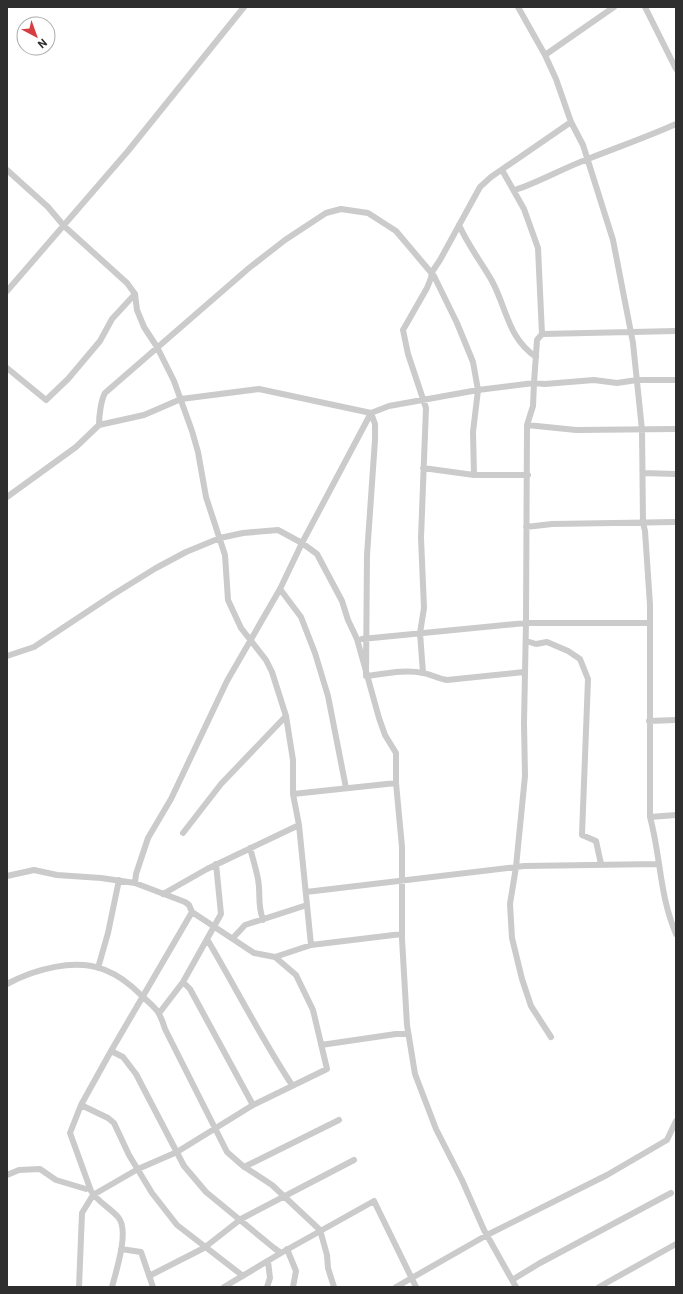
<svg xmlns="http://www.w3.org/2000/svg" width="683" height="1294" font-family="Roboto,sans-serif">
  <rect width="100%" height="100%" fill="#fff"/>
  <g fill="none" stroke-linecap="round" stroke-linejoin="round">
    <!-- street -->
    <path stroke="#cbcbcb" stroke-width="6" d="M518,7L545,55L556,79L571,122L583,145L613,240L633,343L642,430L643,523L645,531L650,605V817C661,857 659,894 676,934
      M645,7L676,69
      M545,55L614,7
      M7,170L48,207L64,226L127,283L135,294L137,310L144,327L157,347L174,381L192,431L198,452L206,497L225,555L228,600L241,628L266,660L272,672L286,716L293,760V794L299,825L311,945L275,957L296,975L313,1010L327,1069L253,1105L177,1152L138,1169L93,1195L82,1213L79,1287
      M502,170L524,209L538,248L542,334
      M515,190C540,182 563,168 588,159C618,147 647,137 676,124
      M459,225C468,245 481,262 492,281C507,309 508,338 536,357
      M7,291L128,151L244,7
      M7,368L46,400L68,379L100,341L112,319L135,294
      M99,425C99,416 101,400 105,393L249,268L285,240L326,213L341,209L368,213L396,231L434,276L457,323L473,362L478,390L473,432L474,475H528
      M527,425L576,430L676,429
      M423,468L474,475
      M643,473L676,474
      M7,497L76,447L99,425L144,415L181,399L259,389L371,413L375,424V440L367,555L366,676C383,674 405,669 423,673C431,674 438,679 447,680L524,672
      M526,527L552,524L676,522
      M280,589L301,617L315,653L328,696L346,788
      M650,623H526L527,425L533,406L534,383L545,384L594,380L617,383L637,380H676
      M362,639L526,623L524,723L525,776L516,867L510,904L512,938L522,979L531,1006L551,1037
      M526,641L536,644L547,642L568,651L580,659L588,679L582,835L596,841L601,864
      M7,656L34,647L114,594L156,568L186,552L220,538L243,533L278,530L302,543L317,554L342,601L348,620L357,639L379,718L385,735L396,753V783L402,847V939L407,1025L415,1074L436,1129L462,1180L484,1230L516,1287
      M423,673L420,633L424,608L421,538L426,408L408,354L403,330L427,288L431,278L432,272L440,260L480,187L491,177L571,122
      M649,721L676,720
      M293,794L396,783
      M650,817L676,815
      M183,833L221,784L286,716
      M250,848C253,859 256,869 258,879C261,896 257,903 263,920
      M7,876L34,870L57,875L101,878L135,883
      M306,892L524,866L658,864
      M163,894L207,869L299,825
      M192,912L254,953L275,957
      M233,938L245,925L307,905
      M207,939C236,988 261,1038 292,1085
      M311,945L402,934
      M98,968L108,933L119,880
      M183,982L190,989L253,1105
      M7,984C35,969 75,958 105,970C118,975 131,985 141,995C155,1008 159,1009 165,1029L227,1152L243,1166L272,1185L320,1230L327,1255L328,1268L334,1287
      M160,1012L183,982L221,914L216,864
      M321,1045L396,1034H408
      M111,1051L123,1057L136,1074L184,1166L206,1192L274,1248L281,1253L374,1201L416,1287
      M81,1105L108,1118L114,1123L129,1155L152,1193L177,1225L243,1276
      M244,1167L339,1120
      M7,1175L19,1170L40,1169L56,1180L86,1189L89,1188
      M121,1249L141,1252L153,1287
      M287,1249L296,1271L293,1287
      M149,1276L204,1248L241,1219L354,1160
      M512,1280L540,1263L671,1193
      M112,1287C116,1271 130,1230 118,1217C110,1208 98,1202 91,1191L70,1133L81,1105L111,1051L192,912L189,905L185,902L135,883L136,874L148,838L171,799L227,681L280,589L302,543L371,413L389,406L478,390L534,383L537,340L542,334L676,331
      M224,1287L281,1253
      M267,1287L270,1278L268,1261
      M396,1287L487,1235L607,1175L667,1140L676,1121
      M599,1287L676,1244"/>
  </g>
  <!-- border -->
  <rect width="683" height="1294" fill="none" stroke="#2e2e2e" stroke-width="16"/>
  <!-- north arrow -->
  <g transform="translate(36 36) rotate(139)"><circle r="19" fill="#ffffff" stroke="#ababab"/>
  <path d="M0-3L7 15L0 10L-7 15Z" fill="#d63e41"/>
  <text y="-6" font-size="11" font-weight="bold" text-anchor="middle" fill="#2e2e2e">N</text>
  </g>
</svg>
